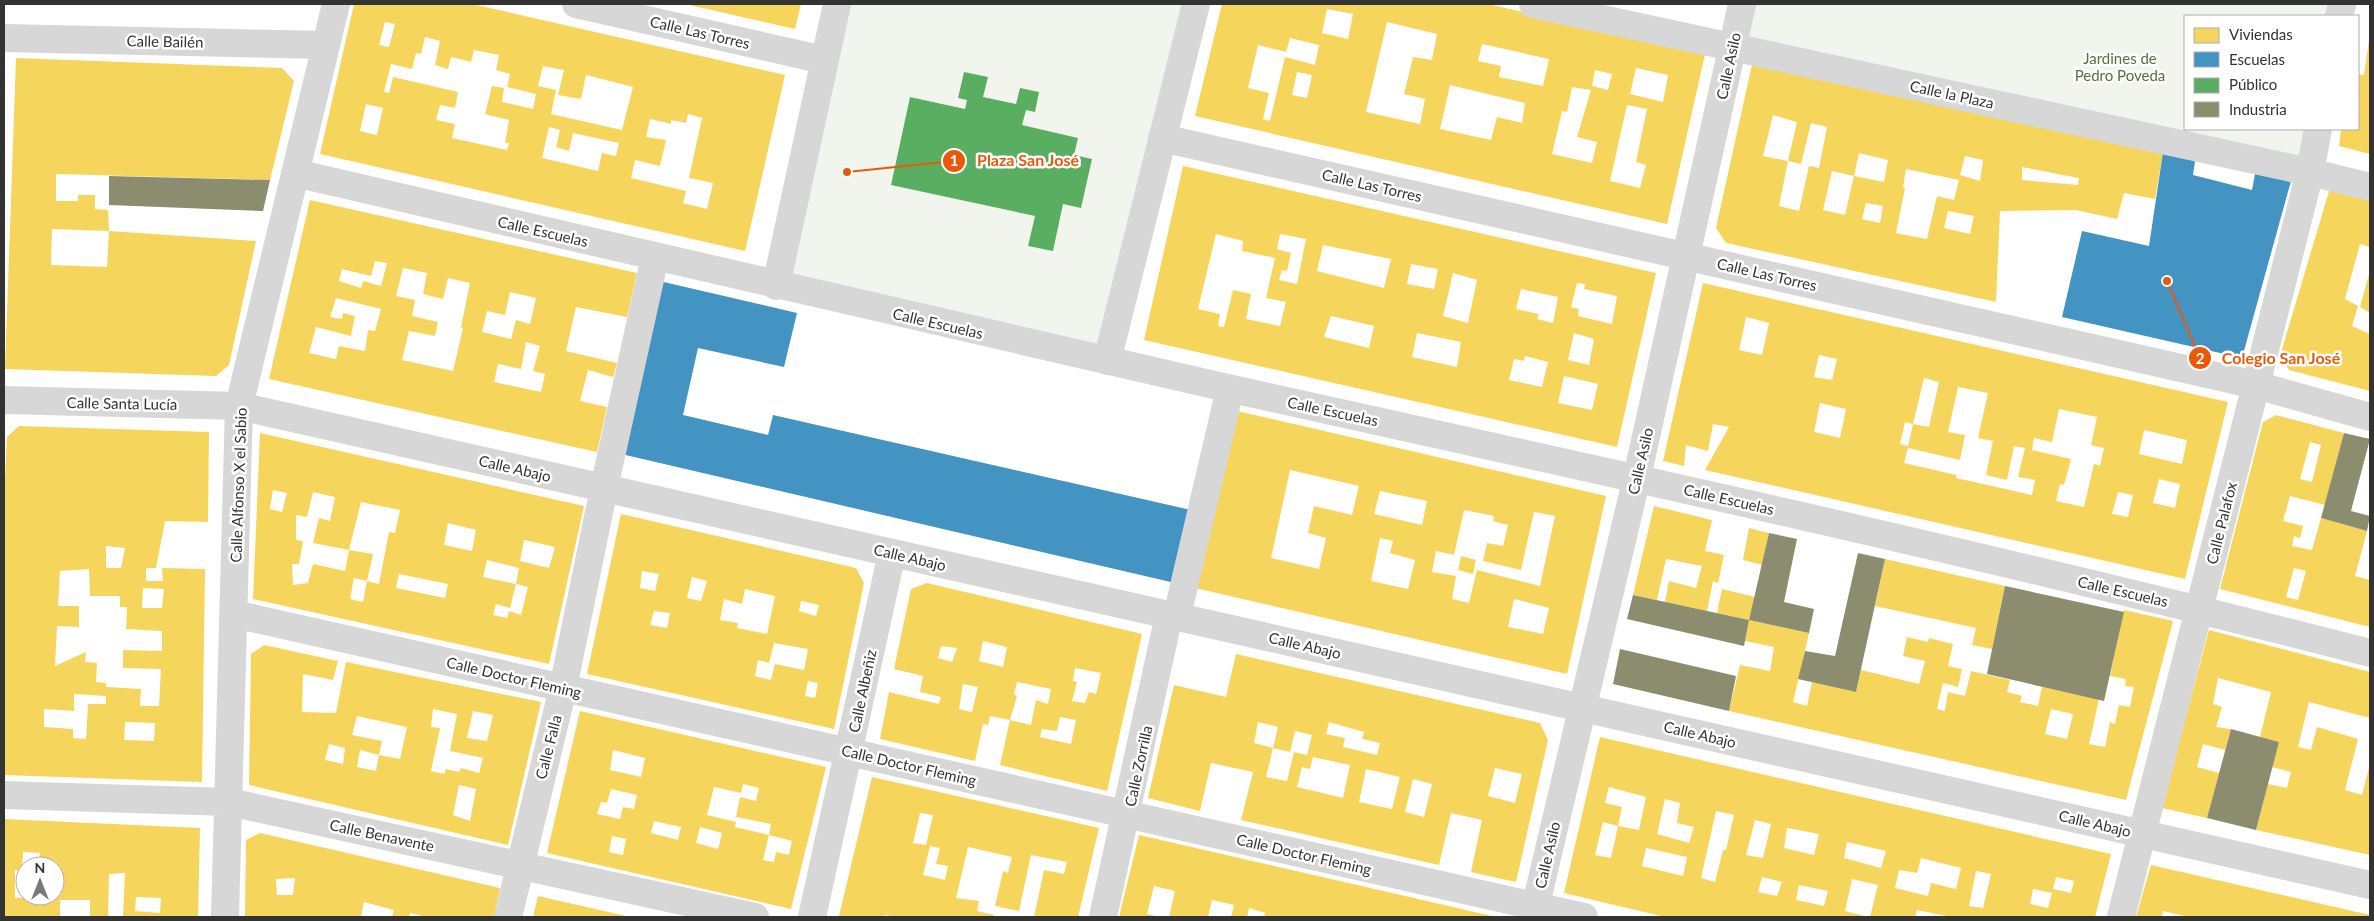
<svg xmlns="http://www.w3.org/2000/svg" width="2374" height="921" font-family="Lato,sans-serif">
  <rect width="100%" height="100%" fill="#fff"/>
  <!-- green -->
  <path fill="#f1f5ed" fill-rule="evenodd" d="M837,4H1196L1107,361L776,286ZM964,72L987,77L983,97L1016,104L1020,88L1039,92L1035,112L1026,110L1022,125L1078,138L1074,155L1092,159L1081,207L1063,204L1053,251L1028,246L1035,216L891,184L910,97L965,109L967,100L958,98Z
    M1743,4H2342L2339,16H2185V129H2318L2310,172L1732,47Z"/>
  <!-- homes -->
  <path fill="#f6d55c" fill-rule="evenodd" d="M354,4H472L785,75L745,251L320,154ZM385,22L395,24L389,47L379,45ZM425,37L440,41L435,65L448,69L451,57L471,62L474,50L499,55L496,70L510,74L507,87L536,94L533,109L502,102L504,88L492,86L485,114L509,120L505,143H509L507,150L452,138L455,124L436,120L440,105L455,108L458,92L393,77L389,93L384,92L391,64L412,69L416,53L421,54ZM543,66L564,70L558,95L581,99L586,75L633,87L622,130L551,114L556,90L538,86ZM366,104L383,108L377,135L360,131ZM688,114L702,118L689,178L713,183L707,209L683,203L686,191L631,178L635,160L660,166L666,140L646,137L650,119L671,124V120L686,123ZM549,127L560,130L556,147L569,151L573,133L619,143L616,156L602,153L598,171L542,158Z
    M685,4H801L795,29Z
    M1222,4H1488L1705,54L1667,224L1195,116ZM1327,9L1353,14L1348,39L1322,33ZM1387,22L1437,34L1432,60L1413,57L1404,94L1425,99L1420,124L1366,112ZM1290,38L1319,45L1315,65L1285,57L1270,121L1263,119L1269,93L1248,88L1258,45L1286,52ZM1482,44L1549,59L1543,86L1499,77L1501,66L1478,61ZM1636,68L1668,75L1663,102L1630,94ZM1595,70L1612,74L1608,90L1592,86ZM1297,72L1312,75L1307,98L1292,95ZM1450,85L1525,103L1522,123L1497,117L1491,140L1440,129ZM1572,87L1591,90L1577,137L1597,142L1592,163L1552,154L1562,111L1567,112ZM1627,105L1647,109L1636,162L1646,165L1640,188L1610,181Z
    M2369,40H2370V154L2339,146L2341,129H2358V74L2364,75Z
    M16,58L282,68L294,81L270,180L56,174V201H78V195H95V209L108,210L109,231L52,229L51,265L107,267L109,231L256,241L229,365L216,376L5,369Z
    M1753,60L2163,152L2155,199L2124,193L2117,219L2076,210L2000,211L1996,302L1726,243L1716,228ZM1773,115L1797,122L1788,161L1801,164L1811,123L1827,127L1819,168L1809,166L1799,211L1779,206L1788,161L1763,156ZM1859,153L1888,160L1884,182L1854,176L1845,215L1823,210L1832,171L1854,176ZM1965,156L1983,160L1980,181L1960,175ZM2022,167L2079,178L2078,185L2022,180ZM1906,169L1959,180L1954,200L1937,196L1927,239L1896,233L1905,188L1903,187ZM1866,203L1883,206L1880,223L1862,219ZM1948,211L1974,216L1970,234L1944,228Z
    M1183,166L1656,273L1617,447L1144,340ZM1216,234L1243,241L1242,251L1275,258L1266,298L1286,302L1280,326L1246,319L1251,294L1233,290L1224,327L1218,326L1220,314L1198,309ZM1280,234L1306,239L1297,284L1279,280L1282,270L1287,271L1291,253L1277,249ZM1323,245L1391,259L1384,288L1317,271ZM1411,264L1438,269L1434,289L1407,284ZM1453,273L1477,280L1468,323L1443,316ZM1577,283L1585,284L1584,289L1617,296L1612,324L1578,316L1579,309L1571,307ZM1521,289L1558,297L1553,323L1537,319L1539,314L1516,309ZM1331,316L1374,326L1369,348L1324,337ZM1417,333L1461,342L1457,367L1412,357ZM1574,333L1594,339L1589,365L1568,360ZM1525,356L1548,362L1542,387L1509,380L1514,359L1524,361ZM1564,376L1598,384L1592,410L1558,403Z
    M2330,188L2370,199V247L2360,244L2345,299L2358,306L2352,326L2370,334V391L2289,370L2280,356Z
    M310,200L637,273L627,317L576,307L566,351L617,363L613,377L588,370L580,401L607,407L597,452L269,379ZM375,261L387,263L381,286L363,281L361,288L339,281L342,269L371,276ZM403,268L427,273L423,294L443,299L448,278L470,283L461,327L463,328L453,371L402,360L409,331L435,336L438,322L412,316L415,300L396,296ZM510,292L536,298L530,324L516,320L511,339L482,332L487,311L505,315ZM336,298L381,309L375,331L368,330L365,351L339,346L336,359L309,353L316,327L351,336L355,316L343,313L342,319L330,317ZM526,342L540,346L533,371L545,374L541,392L494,382L498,364L521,369Z
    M2370,271V313L2360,307Z
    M1703,283L2228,402L2185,579L1705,470L1729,427L1713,424L1708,451L1686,445L1684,466L1663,461ZM1746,317L1769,323L1762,355L1739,350ZM1819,355L1837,359L1832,380L1814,377ZM1924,378L1939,382L1929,427L1913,424ZM1958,387L1988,393L1978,438L1993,441L1986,475L2007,480L2014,446L2025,448L2018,477L2035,480L2032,495L1956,478V475L1904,463L1908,448L1960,460L1965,435L1948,432ZM1820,403L1846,409L1840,438L1814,432ZM2059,409L2097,417L2091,445L2104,448L2100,466L2094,464L2084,507L2056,501L2060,484L2064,485L2071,459L2032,450L2034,438L2052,442ZM1905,422L1913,424L1908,446L1900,444ZM2144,430L2187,440L2182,464L2139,454ZM2159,479L2180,484L2175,508L2153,503ZM2118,492L2133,495L2128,517L2112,514Z
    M1237,411L1606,496L1567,674L1195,588ZM1290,470L1359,486L1352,515L1314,506L1308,533L1326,538L1319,569L1271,558ZM1380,491L1427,501L1422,525L1374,514ZM1464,510L1494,516L1493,521L1508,525L1503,546L1487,543L1483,561L1521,570L1534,512L1555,516L1540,586L1477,570L1469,603L1452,599L1456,576L1432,572L1436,551L1454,555ZM1380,538L1393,541L1390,553L1415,560L1408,589L1371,581ZM1514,599L1549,608L1543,634L1508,627Z
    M2276,415L2344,433L2325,505L2290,496L2283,521L2303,526L2300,538L2294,536L2292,546L2312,550L2321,518L2367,531L2355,576L2370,580V627L2220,589L2263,422ZM2310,442L2321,445L2312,482L2300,479ZM2294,568L2306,571L2298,600L2286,597Z
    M19,426L209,432L208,522L165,521L156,568H146V581H163L162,568L205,569L202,782L4,775V500L7,437ZM106,546L125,548L121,568H106ZM89,569L90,596H120V607H127L126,629L162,631V651L123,650V668L161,669L159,706H140L141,689L106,687V683L96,682L97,663L85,662L86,652L55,666L57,626L79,627V606H58L60,571ZM143,588L164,589L162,608H142ZM74,694L106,696V704H88L86,739L73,738V729L44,727V709L74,711ZM125,722L155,723L154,741L124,740Z
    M260,433L584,506L549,664L253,599ZM273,490L287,493L282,512L270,509ZM313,492L335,497L330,521L319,518L313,543L349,550L361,502L400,510L395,533L389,532L379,584L367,581L363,602L350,599L354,578L367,581L373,554L349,550L345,571L313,564L308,583L293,585L292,564H299L303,541L296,540V515L307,517ZM448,523L476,530L472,551L444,545ZM524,540L555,547L549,568L520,561ZM487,560L519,568L516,584L528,587L521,615L509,611L507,618L493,615L496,604L510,608L516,584L483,577ZM399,574L448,584L445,598L396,588Z
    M1654,506L1712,520L1705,551L1724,555L1718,583L1713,581L1707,611L1665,602L1669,581L1696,588L1702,566L1666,559L1657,600L1633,595Z
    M621,514L856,568L864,583L834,729L587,674ZM642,571L659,574L655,591L640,588ZM692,577L707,581L701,601L687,598ZM745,589L775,596L767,634L737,628L738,623L720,620L724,599L742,604ZM801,601L819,605L816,616L799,611ZM654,611L670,613L667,628L650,625ZM774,643L808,649L804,670L775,664L771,680L755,676L758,660L769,663ZM808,681L818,683L815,698L805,696Z
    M1749,528L1769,533L1762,565L1743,560Z
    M1461,556L1476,560L1473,574L1458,570Z
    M1885,559L2005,586L1992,649L1972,645L1976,628L1875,606Z
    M927,583L1142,634L1107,791L1000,765L1010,720L1031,725L1036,700L1048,704L1051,689L1017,682L1014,694L1017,696L1010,720L990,716L988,725L983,724L975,761L880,739L889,692L939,704L941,697L920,692L923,676L894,669L911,589ZM983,641L1007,647L1003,667L979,661ZM941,646L957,648L952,662L938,658ZM1075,668L1101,673L1096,694L1089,692L1085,703L1072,701L1077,682L1073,681ZM963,684L978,687L972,712L959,709ZM1060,717L1076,720L1071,744L1040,737L1042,729L1057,731Z
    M1722,589L1755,597L1749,620L1717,613Z
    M2124,610L2173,621L2126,800L1729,711L1740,665L1770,671L1774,647L1745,641L1749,620L1809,633L1793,702L1807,706L1812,682L1856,692L1861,670L1919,684L1925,661L1903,656L1907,637L1928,642L1929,638L1953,644L1948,666L1962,669L1958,687L1943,683L1937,709L1945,711L1948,692L1965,696L1971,671L2010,680L2007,692L2022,696L2020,702L2038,706L2042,687L2099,699L2089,744L2105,747L2110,722L2115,724L2119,705L2130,707L2134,687L2125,686L2126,679L2110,676ZM2051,709L2073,714L2067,739L2045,734Z
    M2209,630L2370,672V718L2309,702L2298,747L2311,750L2317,727L2358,739L2345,790L2362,795L2370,764V855L2256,830L2268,784L2287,788L2291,772L2272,767L2279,742L2260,737L2271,692L2218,678L2213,704L2222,707L2216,727L2231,729L2225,750L2203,744L2197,767L2219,773L2207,818L2162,808Z
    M264,645L338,661L333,680L303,674L302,712L336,713L346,662L541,702L508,845L249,785L251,654ZM433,709L457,714L450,751L483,758L479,773L461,768L459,772L446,769L444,774L431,771L440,728L431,727ZM473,711L493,715L487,741L467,738ZM357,716L407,727L400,759L379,755L376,771L357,767L360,750L379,755L382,741L352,735ZM329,744L345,748L343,764L325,760ZM459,785L476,789L470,821L453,815Z
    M1236,654L1540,723L1548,740L1516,882L1471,872L1482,820L1451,813L1439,865L1241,820L1253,772L1211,763L1200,811L1148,798L1174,685L1226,697ZM1258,722L1278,727L1273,748L1290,752L1295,731L1312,735L1307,755L1294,752L1287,781L1266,777L1273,748L1254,743ZM1329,722L1364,732L1362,739L1380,743L1377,755L1343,747L1345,738L1326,734ZM1313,757L1350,765L1343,798L1297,787L1302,767L1310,769ZM1495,768L1522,774L1515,803L1488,796ZM1366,769L1400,777L1392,809L1359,802ZM1413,779L1432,784L1424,817L1405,812Z
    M580,711L826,767L791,909L547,853ZM613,750L645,758L641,777L610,770ZM743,784L759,788L756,801L740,797L736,817L771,824L769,835L792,841L789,855L776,852L774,862L763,860L769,835L735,827L736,822L707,815L714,787L741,793ZM611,789L637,795L634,809L623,807L620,819L597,814L601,802L607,803ZM654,821L681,827L678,840L651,833ZM700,827L722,833L718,849L696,843ZM612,836L626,839L623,855L609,852Z
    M1600,737L2111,854L2095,917H1951L1917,910L1915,917H1870L1878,885L1852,879L1845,911L1868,917H1665L1564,893ZM1609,787L1646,797L1639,830L1618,826L1611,858L1595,855L1603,822L1618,826L1622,807L1605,803ZM1665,799L1680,803L1677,823L1694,827L1689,843L1657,834ZM1716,811L1734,815L1726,850H1723L1715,882L1701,878ZM1755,820L1771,824L1763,858L1746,855ZM1787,828L1819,834L1814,855L1784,848ZM1847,842L1886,851L1881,868L1844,858ZM1646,848L1687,857L1683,876L1642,866ZM1921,858L1961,868L1956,889L1931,883L1928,896L1895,888L1899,870L1917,873ZM1976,871L1991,874L1983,908L1969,906ZM1762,877L1782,882L1777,896L1758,892ZM2056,877L2074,881L2071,893L2053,889ZM1799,885L1828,891L1824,906L1796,900ZM2033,889L2052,893L2048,908L2030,904Z
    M872,777L1099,828L1078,917H1034L1044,870L1064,874L1067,862L1031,855L1019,911L995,906L1003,871L1008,873L1012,857L968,847L956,898L979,901L977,911L994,915L993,917H895L885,915L884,917L839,916ZM920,813L933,815L926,845L913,843ZM930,846L940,848L936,864L948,866L945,880L923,875Z
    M4,819L200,828L198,917H123L125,873L109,874L108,917H90V900H60V917H4ZM23,852L40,853L39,866H55V896L15,898V870L22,871ZM136,897L161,898L160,913L135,911Z
    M260,833L500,888L494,917H427L410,913L409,917H392L394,910L364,902L361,917H245L246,840ZM295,878L293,895H277L276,879Z
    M1139,835L1492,916V917H1264L1265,913L1249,908L1247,917H1231L1234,905L1212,900L1208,917H1169L1175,891L1154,886L1147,914L1159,917H1119Z
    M2151,865L2370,915V917H2188L2163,911L2162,917H2136Z
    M538,896L626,916V917H533Z"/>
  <!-- schools -->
  <path fill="#4393c3" d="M2163,152L2195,161L2193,175L2252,190L2255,174L2291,181L2242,358L2062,317L2082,231L2149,246Z
    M655,280L797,313L784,367L698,348L683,415L768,435L773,415L1191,510L1175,583L617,453Z"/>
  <!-- public -->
  <path fill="#5aae61" d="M964,72L988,77L983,97L1016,104L1020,88L1039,92L1035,112L1026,110L1022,125L1078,138L1074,155L1092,159L1081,208L1063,204L1053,251L1028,246L1035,216L891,185L910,97L965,109L967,100L958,98Z"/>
  <!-- industry -->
  <path fill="#8c8c6e" d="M109,176L270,180L263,211L109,205Z
    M2344,433L2370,439L2351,511L2370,516L2367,531L2321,518Z
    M1769,533L1797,539L1784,602L1814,609L1809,633L1749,620Z
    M1858,553L1885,559L1856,692L1798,679L1805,651L1835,656Z
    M2005,586L2124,612L2104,701L1987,674Z
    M1633,595L1749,620L1744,646L1627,619Z
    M1620,649L1736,676L1729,711L1613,684Z
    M2231,729L2279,742L2256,830L2207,818Z"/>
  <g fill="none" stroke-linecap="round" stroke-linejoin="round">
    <!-- minor -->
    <path stroke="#d7d7d7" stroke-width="28" d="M576,4L824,60
      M1533,4L2310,172L2370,187
      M2339,16L2342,4
      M4,38L325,45
      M1162,138L2256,385L2370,417
      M295,173C604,245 913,318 1223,387C1607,472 1990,555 2370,653
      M776,286L837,4
      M1107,361L1196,4
      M4,400L239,406L2370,885
      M234,614L1584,917
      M1177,616L1230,389
      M4,795L229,802L755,917
      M225,917L239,406L336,4
      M508,917L563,688L604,488L655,257
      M812,917L892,553
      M1103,917L1169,615
      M1533,917L1637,477L1742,4
      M2121,917L2310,172L2318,129"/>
  </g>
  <g text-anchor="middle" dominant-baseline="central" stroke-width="5" stroke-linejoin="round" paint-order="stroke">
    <!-- street labels -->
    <g font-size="15" fill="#333" stroke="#fff">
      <text transform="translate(700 32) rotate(13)">Calle Las Torres</text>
      <text transform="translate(165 41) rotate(1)">Calle Bailén</text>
      <text transform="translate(1728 66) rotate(-78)">Calle Asilo</text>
      <text transform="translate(1952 94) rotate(12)">Calle la Plaza</text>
      <text transform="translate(1372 185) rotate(13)">Calle Las Torres</text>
      <text transform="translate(543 231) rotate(13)">Calle Escuelas</text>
      <text transform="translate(1767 274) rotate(13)">Calle Las Torres</text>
      <text transform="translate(938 323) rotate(13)">Calle Escuelas</text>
      <text transform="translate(122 403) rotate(1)">Calle Santa Lucía</text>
      <text transform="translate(1333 411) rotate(12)">Calle Escuelas</text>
      <text transform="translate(1640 461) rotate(-77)">Calle Asilo</text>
      <text transform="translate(515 468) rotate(13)">Calle Abajo</text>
      <text transform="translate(238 485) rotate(-88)">Calle Alfonso X el Sabio</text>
      <text transform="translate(1729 499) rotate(13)">Calle Escuelas</text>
      <text transform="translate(2221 523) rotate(-76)">Calle Palafox</text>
      <text transform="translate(910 557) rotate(13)">Calle Abajo</text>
      <text transform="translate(2123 591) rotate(13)">Calle Escuelas</text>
      <text transform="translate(1305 645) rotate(13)">Calle Abajo</text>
      <text transform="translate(514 677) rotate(13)">Calle Doctor Fleming</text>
      <text transform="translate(862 691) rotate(-78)">Calle Albeñiz</text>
      <text transform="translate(1700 734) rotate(13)">Calle Abajo</text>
      <text transform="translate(548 747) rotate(-76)">Calle Falla</text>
      <text transform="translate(909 765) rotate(13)">Calle Doctor Fleming</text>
      <text transform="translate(1138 766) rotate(-78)">Calle Zorrilla</text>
      <text transform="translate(2095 823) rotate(13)">Calle Abajo</text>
      <text transform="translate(382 835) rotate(12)">Calle Benavente</text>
      <text transform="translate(1304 854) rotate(13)">Calle Doctor Fleming</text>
      <text transform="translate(1547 855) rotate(-77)">Calle Asilo</text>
    </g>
    <!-- park labels -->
    <g font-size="15" fill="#56703f" stroke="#fff">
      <text x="2120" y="58">Jardines de<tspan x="2120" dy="17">Pedro Poveda</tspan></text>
    </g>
  </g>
  <!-- callouts -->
  <path fill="none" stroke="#e8590c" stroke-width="2" d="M847 172L954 161M2167 281L2200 358"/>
  <g fill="#e8590c" stroke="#fff" stroke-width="2">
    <circle cx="847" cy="172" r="5"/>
    <circle cx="2167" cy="281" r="5"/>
    <circle cx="954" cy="161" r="12"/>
    <circle cx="2200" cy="358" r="12"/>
  </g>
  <g font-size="15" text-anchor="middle" font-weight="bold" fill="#fff">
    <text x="954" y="166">1</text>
    <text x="2200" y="364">2</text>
  </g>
  <g font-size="16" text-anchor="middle" font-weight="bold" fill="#e8590c" stroke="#fff" stroke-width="5" stroke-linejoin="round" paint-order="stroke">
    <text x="1028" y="166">Plaza San José</text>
    <text x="2281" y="364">Colegio San José</text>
  </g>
  <!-- border -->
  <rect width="2374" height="921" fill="none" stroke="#333333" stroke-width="10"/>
  <!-- legend -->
  <rect x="2184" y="15" width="175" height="115" fill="#ffffff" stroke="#adadad"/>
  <rect x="2194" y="28" width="25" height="15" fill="#f6d55c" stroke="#adadad"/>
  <text x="2229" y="40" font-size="15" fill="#333333">Viviendas</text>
  <rect x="2194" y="52" width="25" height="15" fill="#4393c3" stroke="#adadad"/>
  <text x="2229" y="65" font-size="15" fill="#333333">Escuelas</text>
  <rect x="2194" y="78" width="25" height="15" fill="#5aae61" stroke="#adadad"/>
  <text x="2229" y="90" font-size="15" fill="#333333">Público</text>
  <rect x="2194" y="102" width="25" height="15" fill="#8c8c6e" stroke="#adadad"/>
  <text x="2229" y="115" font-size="15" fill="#333333">Industria</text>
  <!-- north arrow -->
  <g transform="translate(40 881)"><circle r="24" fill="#ffffff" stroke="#adadad"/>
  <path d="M0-4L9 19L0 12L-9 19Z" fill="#7a7a7a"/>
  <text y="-8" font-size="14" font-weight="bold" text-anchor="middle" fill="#333333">N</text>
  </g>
</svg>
